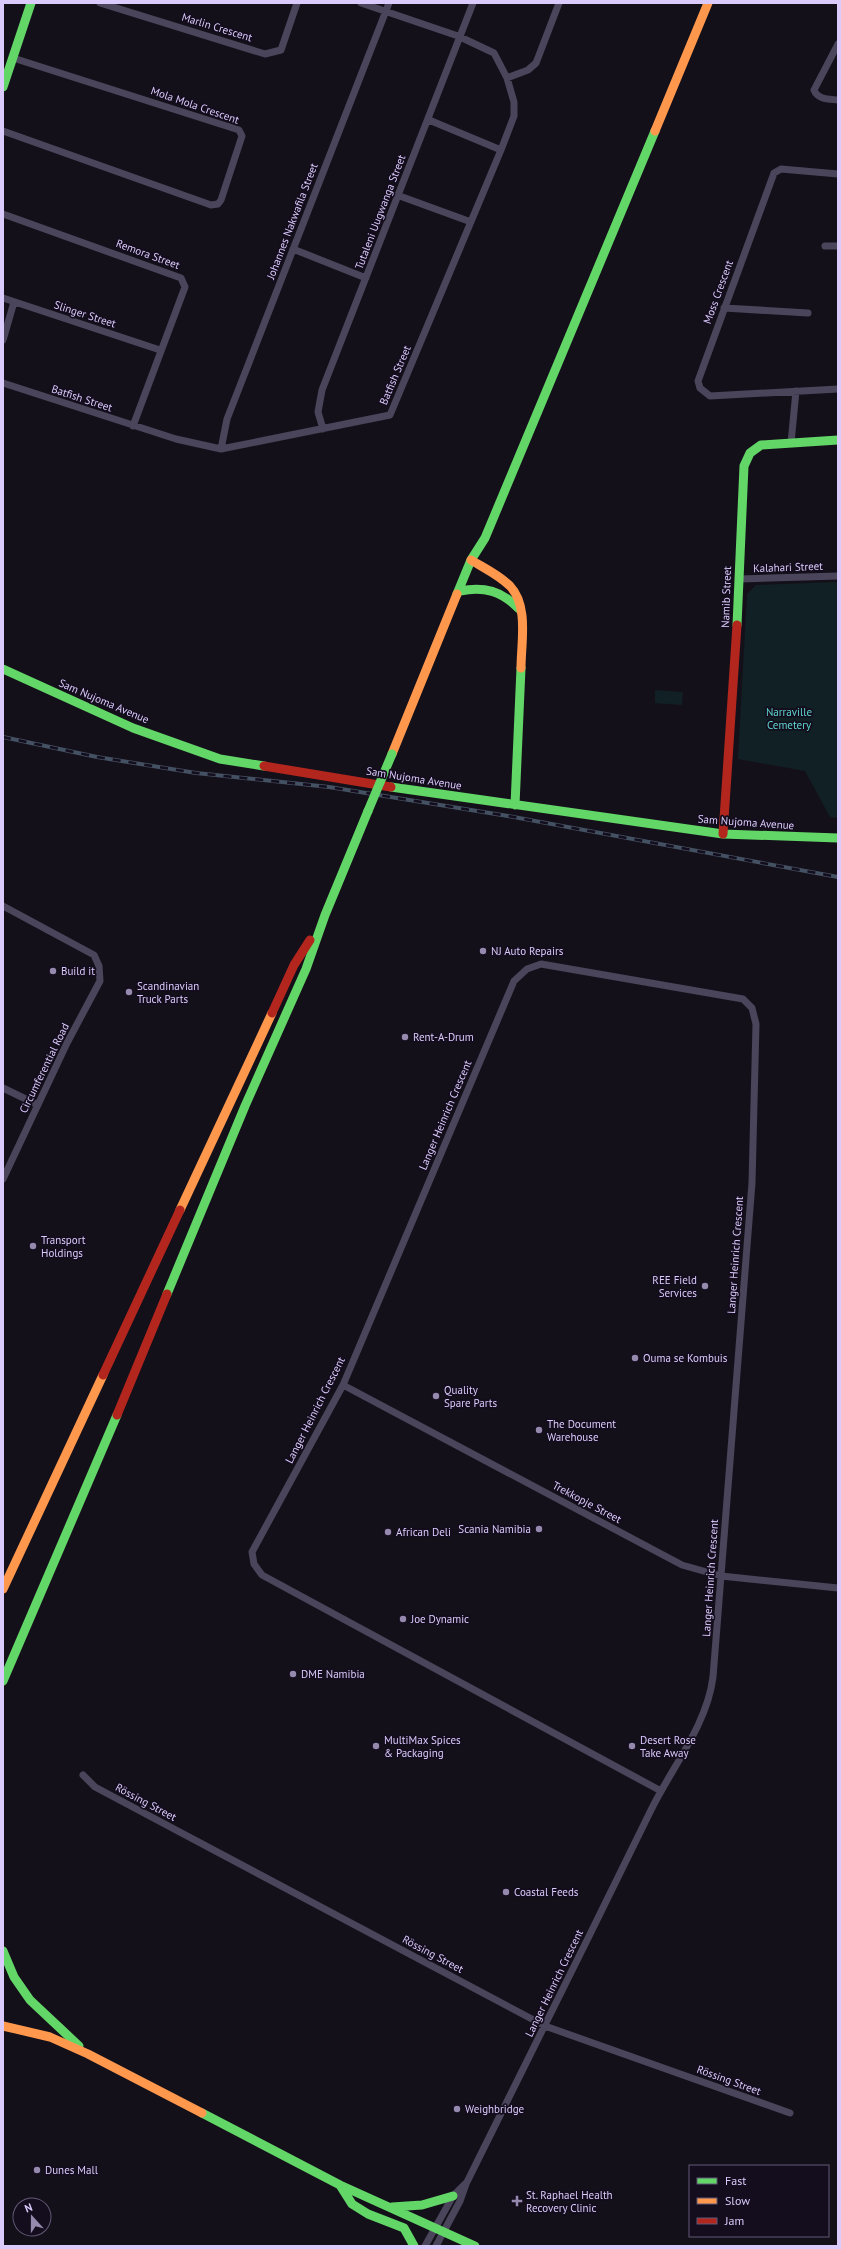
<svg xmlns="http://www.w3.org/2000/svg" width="841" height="2249" font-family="'PT Sans',sans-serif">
  <rect width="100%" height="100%" fill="#14101a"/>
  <!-- green -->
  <path fill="#112024" d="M838,582V818L830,817L805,771L738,759L747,594L756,585Z
    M655,690L683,692L682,705L655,703Z"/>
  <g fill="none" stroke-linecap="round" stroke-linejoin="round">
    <!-- street -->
    <path stroke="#4a455a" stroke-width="7" d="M100,3L265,54L281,50L297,3
      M838,44L814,90C818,100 829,99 838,100
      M507,78L528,70L536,63L559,3
      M429,120L501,150
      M3,131L211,205L218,204L221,200L242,136L239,130L13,58
      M838,174L781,169L774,173L698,381L700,388L710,396L838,389
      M397,195L471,222
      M3,214L181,278L185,287L133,426
      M825,246H838
      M293,249L366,278
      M3,298L160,350
      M724,308L808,313
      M3,340L14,302
      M3,383L176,439L221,449L390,415L501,150L514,116V102L507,78L494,53L458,36L361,3
      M323,429L318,412L322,390L473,3
      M791,443L796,391
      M221,449L227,419L389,3
      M739,579L838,576
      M3,906L94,955L99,966L100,981L67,1043L3,1179
      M3,1088L38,1105
      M343,1385L682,1565L721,1576L838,1588
      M83,1775L95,1787L545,2026L790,2113
      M425,2246L453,2196L465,2184
      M436,2246L460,2201L466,2184C528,2059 590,1935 651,1810C672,1767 707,1725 713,1677L752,1183L756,1024L752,1008L743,999L541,964L527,969L514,981L343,1385L252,1552L254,1564L262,1575L661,1791"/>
    <!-- fast -->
    <path stroke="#63d668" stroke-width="9" d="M3,87L31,3
      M460,591C484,586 502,591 519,609
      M457,594L471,560L485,538L655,131
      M737,625L744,466L750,453L761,445L838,440
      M3,669L133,728L220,759L264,766
      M391,787L723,834L838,838
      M515,805L521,668
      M167,1294L245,1106L306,969L325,915L368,811
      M3,1681L117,1415
      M3,1951L14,1977L30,2000L79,2046
      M202,2113L340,2185L475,2246
      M340,2185L352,2204L368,2214L404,2228L414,2246
      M392,2207L422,2205L453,2196"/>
    <!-- slow -->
    <path stroke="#ff974d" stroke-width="9" d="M655,131L708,3
      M471,560C484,568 499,575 510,586C529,606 521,643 521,668
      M392,754L457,594
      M180,1210L272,1013
      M3,1589L103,1375
      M3,2026L50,2037L88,2054L202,2113"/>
    <!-- jam -->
    <path stroke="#b3261e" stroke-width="9" d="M264,766L391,787
      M723,834L737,625
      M272,1013L294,965L310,940
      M103,1375L180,1210
      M117,1415L167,1294"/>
    <defs>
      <path id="rail" d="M3,737L97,757L196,773L329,787L508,816L838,877"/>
    </defs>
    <!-- rail casing -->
    <use href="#rail" stroke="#445163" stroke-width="4"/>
    <!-- rail -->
    <use href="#rail" stroke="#130d1d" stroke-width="2.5" stroke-dasharray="8" stroke-linecap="butt"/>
    <!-- fast-bridge -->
    <path stroke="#63d668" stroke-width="9" d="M368,811L392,754"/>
  </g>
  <!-- markers -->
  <g fill="#958aad" stroke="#130d1d" stroke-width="1.5">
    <circle cx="483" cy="951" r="4"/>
    <circle cx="53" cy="971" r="4"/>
    <circle cx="129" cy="992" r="4"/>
    <circle cx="405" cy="1037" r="4"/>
    <circle cx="33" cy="1246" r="4"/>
    <circle cx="705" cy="1286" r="4"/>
    <circle cx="635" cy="1358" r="4"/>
    <circle cx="436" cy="1396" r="4"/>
    <circle cx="539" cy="1430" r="4"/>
    <circle cx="539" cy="1529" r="4"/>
    <circle cx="388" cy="1532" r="4"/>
    <circle cx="403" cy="1619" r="4"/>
    <circle cx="293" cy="1674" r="4"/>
    <circle cx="376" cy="1746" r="4"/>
    <circle cx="632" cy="1746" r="4"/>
    <circle cx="506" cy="1892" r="4"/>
    <circle cx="457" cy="2109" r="4"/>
    <circle cx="37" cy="2170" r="4"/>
    <path d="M515 2195h4v4h4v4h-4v4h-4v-4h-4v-4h4z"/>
  </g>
  <g text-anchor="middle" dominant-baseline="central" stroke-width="3.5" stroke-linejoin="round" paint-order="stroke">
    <!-- street labels -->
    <g font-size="11" fill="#dbcbfc" stroke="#130d1d">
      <text transform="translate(217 27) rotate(17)">Marlin Crescent</text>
      <text transform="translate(195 105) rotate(19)">Mola Mola Crescent</text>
      <text transform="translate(380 212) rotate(-69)">Tutaleni Uugwanga Street</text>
      <text transform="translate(292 221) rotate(-69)">Johannes Nakwafila Street</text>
      <text transform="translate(148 254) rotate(20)">Remora Street</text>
      <text transform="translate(718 292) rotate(-70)">Moss Crescent</text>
      <text transform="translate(85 314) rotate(18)">Slinger Street</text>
      <text transform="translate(395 375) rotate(-67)">Batfish Street</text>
      <text transform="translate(82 398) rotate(18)">Batfish Street</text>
      <text transform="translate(788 567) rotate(-2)">Kalahari Street</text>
      <text transform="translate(726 597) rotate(-88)">Namib Street</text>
      <text transform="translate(104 701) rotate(23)">Sam Nujoma Avenue</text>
      <text transform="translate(414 778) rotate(9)">Sam Nujoma Avenue</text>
      <text transform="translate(746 822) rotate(4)">Sam Nujoma Avenue</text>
      <text transform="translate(44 1068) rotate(-64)">Circumferential Road</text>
      <text transform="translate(445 1115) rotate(-67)">Langer Heinrich Crescent</text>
      <text transform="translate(735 1255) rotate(-86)">Langer Heinrich Crescent</text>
      <text transform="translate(315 1410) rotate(-63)">Langer Heinrich Crescent</text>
      <text transform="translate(587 1502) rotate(28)">Trekkopje Street</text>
      <text transform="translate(710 1578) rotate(-86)">Langer Heinrich Crescent</text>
      <text transform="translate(146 1802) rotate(28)">Rössing Street</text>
      <text transform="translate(433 1954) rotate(28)">Rössing Street</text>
      <text transform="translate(554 1983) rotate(-64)">Langer Heinrich Crescent</text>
      <text transform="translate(729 2080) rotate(20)">Rössing Street</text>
    </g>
    <!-- park labels -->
    <g font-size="11" fill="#5dd7d0" stroke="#130d1d">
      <text x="789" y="712">Narraville<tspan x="789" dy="13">Cemetery</tspan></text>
    </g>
    <!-- poi labels -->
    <g font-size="11" fill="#dbcbfc" stroke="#130d1d" text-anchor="start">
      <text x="491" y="951">NJ Auto Repairs</text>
      <text x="61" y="971">Build it</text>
      <text x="137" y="986">Scandinavian<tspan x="137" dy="13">Truck Parts</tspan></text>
      <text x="413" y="1037">Rent-A-Drum</text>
      <text x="41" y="1240">Transport<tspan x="41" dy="13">Holdings</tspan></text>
      <text x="697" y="1280" text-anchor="end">REE Field<tspan x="697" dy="13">Services</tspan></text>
      <text x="643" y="1358">Ouma se Kombuis</text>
      <text x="444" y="1390">Quality<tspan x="444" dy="13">Spare Parts</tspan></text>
      <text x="547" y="1424">The Document<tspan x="547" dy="13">Warehouse</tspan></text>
      <text x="531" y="1529" text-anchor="end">Scania Namibia</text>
      <text x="396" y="1532">African Deli</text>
      <text x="411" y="1619">Joe Dynamic</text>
      <text x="301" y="1674">DME Namibia</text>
      <text x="384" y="1740">MultiMax Spices<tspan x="384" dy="13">&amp; Packaging</tspan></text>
      <text x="640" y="1740">Desert Rose<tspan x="640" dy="13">Take Away</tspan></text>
      <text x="514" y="1892">Coastal Feeds</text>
      <text x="465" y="2109">Weighbridge</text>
      <text x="45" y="2170">Dunes Mall</text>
      <text x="526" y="2195">St. Raphael Health<tspan x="526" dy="13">Recovery Clinic</tspan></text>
    </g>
  </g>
  <!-- border -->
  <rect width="841" height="2249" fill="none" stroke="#dbcbfc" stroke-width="8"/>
  <!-- legend -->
  <rect x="689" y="2165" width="140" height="72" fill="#130d1d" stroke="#635976"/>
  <rect x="697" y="2178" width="20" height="6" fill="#63d668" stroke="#635976"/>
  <text x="725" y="2185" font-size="12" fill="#dbcbfc">Fast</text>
  <rect x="697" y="2198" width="20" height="6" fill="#ff974d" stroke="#635976"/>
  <text x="725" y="2205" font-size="12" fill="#dbcbfc">Slow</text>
  <rect x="697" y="2218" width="20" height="6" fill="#b3261e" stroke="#635976"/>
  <text x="725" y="2225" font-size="12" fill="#dbcbfc">Jam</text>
  <!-- north arrow -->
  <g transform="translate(32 2217) rotate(339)"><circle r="19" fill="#130d1d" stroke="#635976"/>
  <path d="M0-3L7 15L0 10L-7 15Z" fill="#958aad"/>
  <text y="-6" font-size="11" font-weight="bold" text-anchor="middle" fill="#dbcbfc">N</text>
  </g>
</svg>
